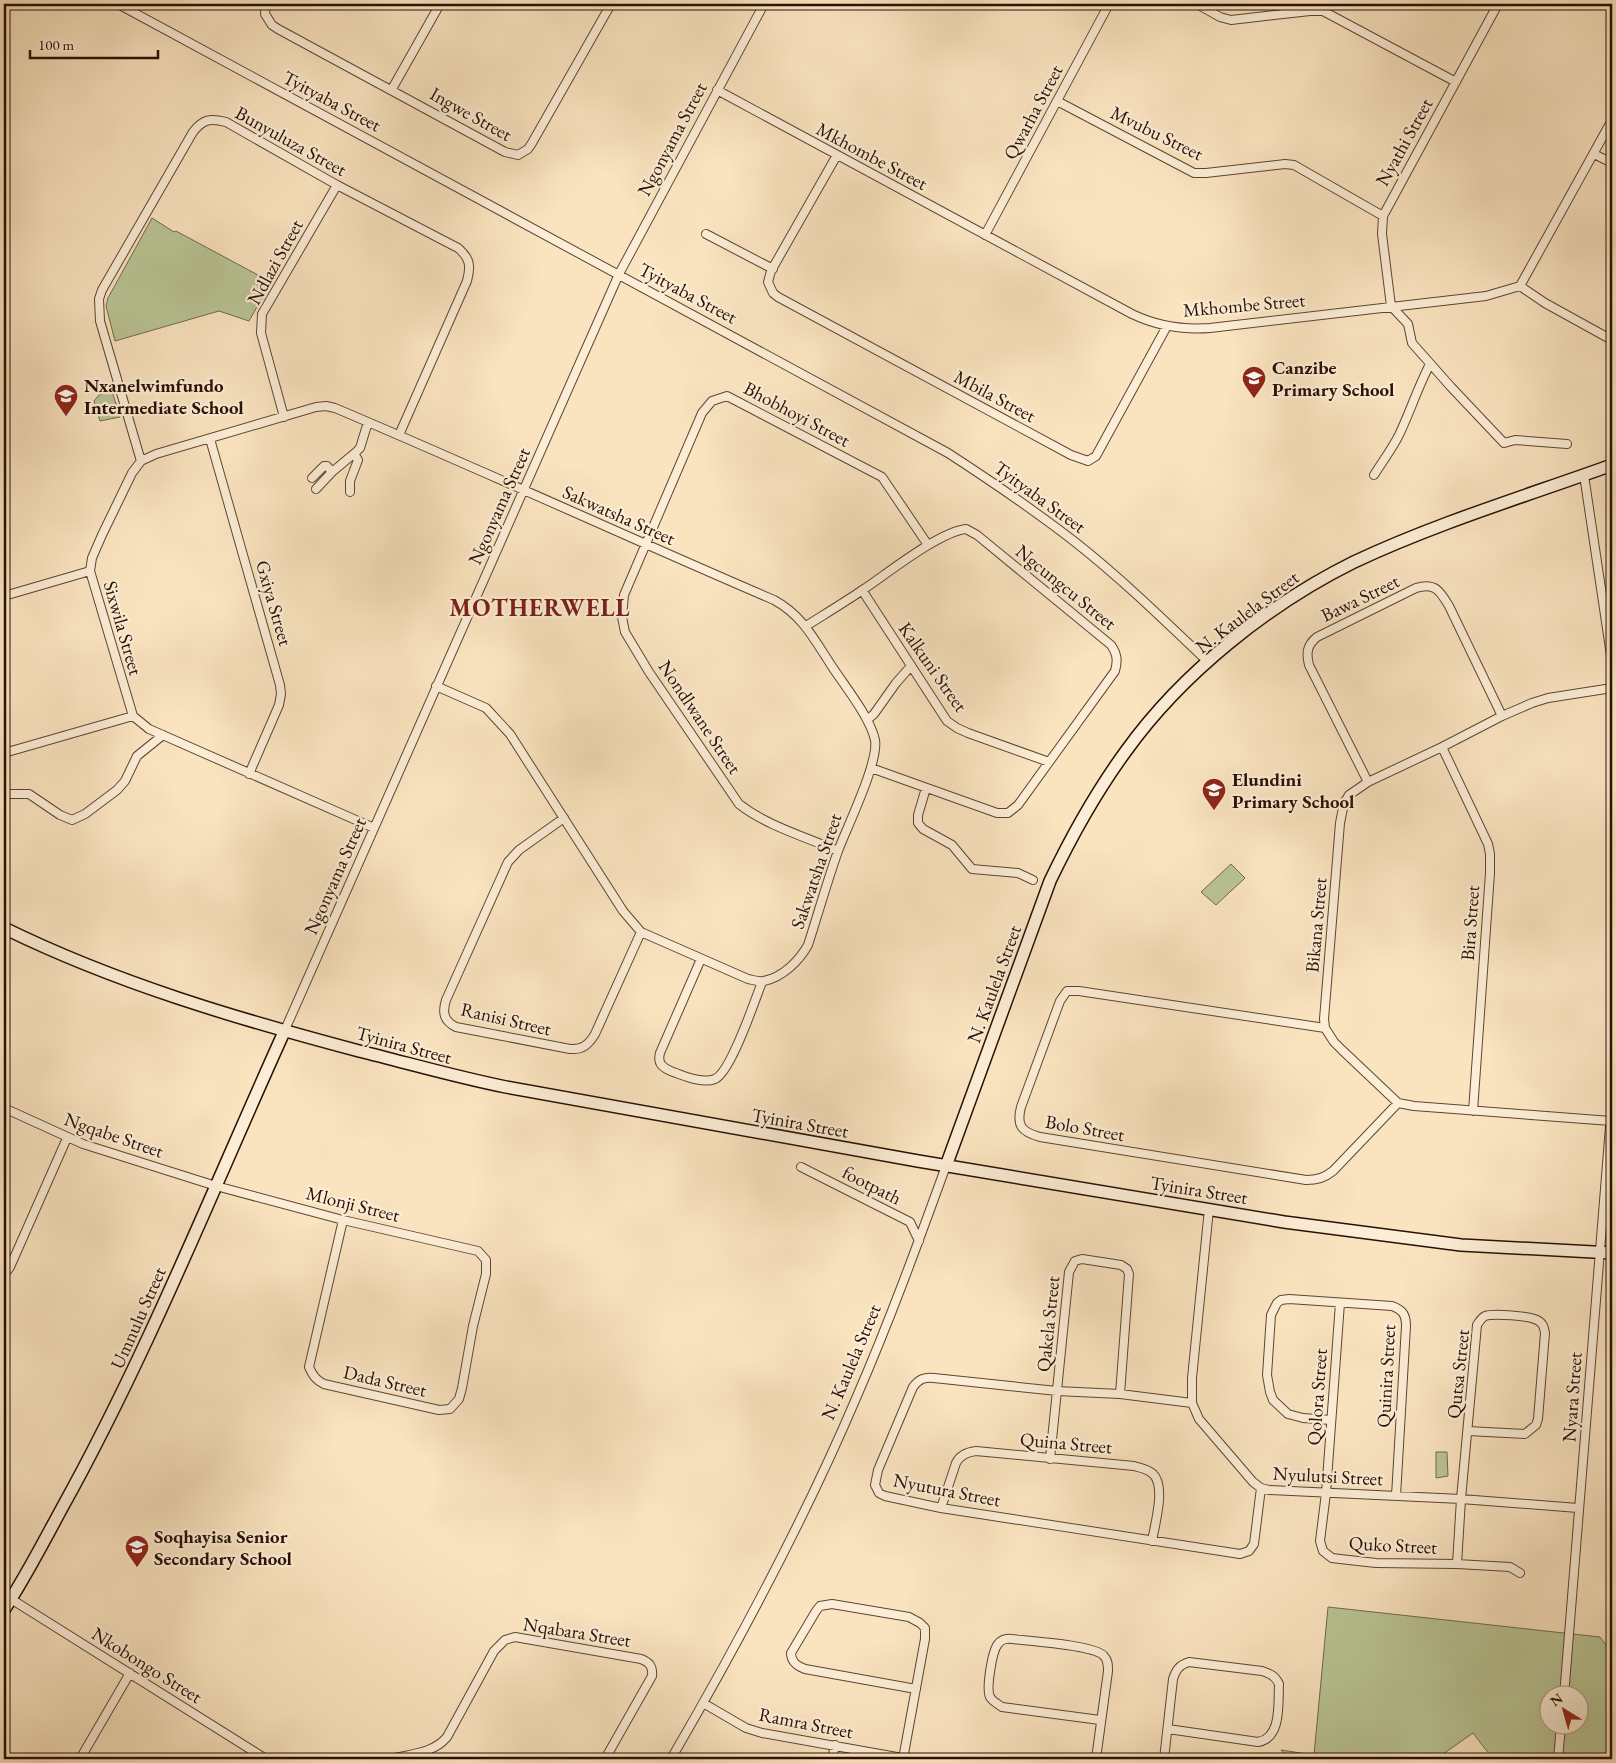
<svg xmlns="http://www.w3.org/2000/svg" width="1616" height="1763" font-family="'EB Garamond',serif">
  <rect width="100%" height="100%" fill="#fae4c0"/>
  <filter id="stains"><feTurbulence type="fractalNoise" baseFrequency=".004" numOctaves="4"/><feColorMatrix values="0 0 0 0 .2 0 0 0 0 .09 0 0 0 0 .02 0 0 0 .5 -.17"/></filter>
  <radialGradient id="worn" r=".72"><stop offset=".6" stop-color="#630" stop-opacity="0"/><stop offset="1" stop-color="#630" stop-opacity=".3"/></radialGradient>
  <!-- green -->
  <path fill="#bac596" stroke="#726a4c" fill-rule="evenodd" d="M152,218L174,232L176,231L271,282L249,321L219,311L115,341L106,306L108,298Z
    M112,391L120,417L100,421L94,401L99,395Z
    M1231,864L1245,878L1216,905L1201,892Z
    M1436,1452H1447L1448,1476L1436,1478Z
    M1328,1607L1600,1637L1612,1653V1759H1493L1473,1733L1436,1759H1288L1281,1750L1314,1755ZM1548,1696H1578V1726H1548Z"/>
  <g fill="none" stroke-linecap="round" stroke-linejoin="round">
    <defs>
      <path id="street" d="M118,4L948,453C991,481 1034,510 1075,542C1122,579 1165,621 1208,662
        M266,4L265,14L272,25L278,29L505,152L518,155L528,149L532,143L611,4
        M1197,4L1220,17L1231,20L1310,11H1323L1456,82
        M1498,4L1383,216L1382,234L1391,306L1408,324L1412,343L1451,387L1504,443L1515,440L1567,444
        M392,89L440,4
        M717,90L1132,314C1157,326 1183,330 1210,328L1486,296L1520,286L1612,120
        M1057,101L1194,173H1206L1285,164L1294,165L1383,216
        M1594,154L1612,163
        M837,155L771,271L768,282L773,293L778,297L1071,455L1088,461L1096,456L1167,326
        M706,234L773,269
        M985,235L1109,4
        M1520,286L1545,303L1612,340
        M284,417L261,333L262,314L337,185
        M210,439L280,685L281,694L279,705L249,774
        M141,461L100,321L99,299L102,290L193,132C203,119 210,118 226,122L337,185L458,248C470,258 471,266 467,281L399,435
        M1374,475C1382,462 1392,449 1399,435C1410,412 1418,387 1430,364
        M1584,475L1612,662
        M312,478L324,466H327L332,472
        M316,489L332,472L356,452
        M350,492V481L358,460L355,455L356,452L360,448L368,422
        M862,590L947,721L957,728L968,733L1049,762
        M4,596L90,571
        M806,626C825,614 845,602 864,589C888,573 939,532 966,529L977,535L1111,645C1117,654 1118,660 1115,671L1018,805L1008,813H997L871,768
        M867,720L874,714L896,683L911,666
        M1442,747L1488,844L1490,854V873L1473,1111
        M4,753L133,716
        M1368,782L1309,665C1306,653 1307,645 1317,637L1416,588C1435,582 1440,591 1449,606L1502,716
        M926,788L918,815V823L923,829L952,845L972,869L1018,873L1033,880
        M4,794H29L60,815L72,820L85,814L117,790L125,781L137,756L163,735
        M564,818L519,850L508,862L446,1000C442,1013 444,1021 456,1027L570,1049C583,1050 589,1044 595,1034L641,932
        M374,828L149,729L133,716L90,571L92,558L102,535L132,473L141,461L156,454L316,407L326,406L335,408C482,470 627,537 774,600C802,615 814,639 831,665C844,685 870,717 875,740C879,762 847,827 838,851C827,882 818,914 808,945C799,961 783,977 764,981C759,982 753,980 748,979L641,932L623,911L510,734L486,708L436,686
        M838,851C806,837 767,826 739,804L649,672L625,632L622,617L624,595L702,413L712,401L727,396L882,477L928,545
        M701,959L660,1053C657,1064 663,1068 673,1072C685,1076 702,1084 715,1079C731,1072 755,1000 762,982
        M1325,1028L1079,991H1067L1060,1001L1021,1107C1016,1126 1022,1132 1040,1137L1306,1180C1317,1180 1324,1178 1333,1171L1398,1103
        M284,1032L619,274L764,4
        M4,1108L83,1144L216,1186L343,1220L478,1251L486,1260V1274L473,1326L462,1388L459,1399L450,1409L439,1410L324,1384C316,1380 313,1376 309,1367L343,1220
        M1611,1121L1414,1106L1398,1103L1342,1050L1334,1042L1325,1028L1324,1019L1340,823L1344,803L1349,795L1368,782L1442,747L1502,716L1532,703L1548,698L1612,688
        M801,1167L910,1222L919,1241
        M1209,1209L1192,1378V1403L1199,1419L1253,1482L1261,1488L1269,1490L1461,1499L1578,1508
        M4,1275L10,1267L67,1138
        M1340,1303L1326,1493L1320,1541L1323,1551L1332,1558L1340,1559L1376,1563L1457,1564L1510,1567L1520,1573
        M1192,1403L1120,1394L1057,1391L934,1378C924,1377 919,1379 913,1387L878,1470L875,1485L879,1493L885,1496L941,1508L1240,1554L1249,1551L1254,1544L1261,1488
        M1331,1420L1303,1418L1288,1414L1273,1400L1270,1392L1267,1375L1271,1315L1277,1303L1281,1300L1289,1299L1392,1306C1403,1310 1406,1315 1406,1326L1396,1496
        M1050,1459L1069,1272L1075,1261L1082,1259L1121,1265L1127,1269L1129,1274L1120,1394
        M941,1508L956,1463C960,1455 967,1452 976,1451L1134,1466C1141,1468 1148,1469 1153,1474C1166,1486 1155,1524 1152,1541
        M1457,1564L1461,1499L1477,1325C1480,1321 1481,1318 1485,1316C1494,1313 1529,1316 1537,1320C1543,1323 1544,1327 1545,1333L1538,1419L1536,1425L1525,1434L1468,1431
        M11,1599L266,1759
        M1564,1696L1612,1102
        M703,1703L746,1728L762,1733L908,1759
        M80,1759L130,1673
        M391,1759C411,1754 434,1753 447,1737L494,1651L505,1640L515,1637L641,1659C649,1662 653,1666 652,1676L605,1759
        M671,1759C739,1642 804,1521 857,1396C890,1320 918,1243 946,1166
        M832,1759L835,1745
        M903,1759L925,1639V1628L920,1623L909,1617L832,1604L820,1606L816,1611L791,1653C791,1662 797,1666 805,1669L916,1689
        M1096,1759L1108,1671C1108,1665 1108,1660 1104,1656C1095,1645 1029,1641 1012,1639C1006,1638 1002,1639 998,1644C992,1651 986,1689 990,1697C993,1702 998,1704 1002,1707L1100,1720
        M1164,1759L1173,1679C1176,1670 1179,1665 1189,1662L1262,1671C1271,1674 1275,1676 1279,1684C1278,1703 1282,1738 1258,1742L1168,1729
        M1558,1759L1561,1726"/>
      <path id="secondary" d="M4,928C116,983 238,1019 359,1051C408,1063 456,1077 506,1087L918,1161L1284,1222L1461,1245L1612,1253
        M946,1166L1050,881C1072,835 1096,792 1126,751C1182,673 1269,604 1354,562C1437,523 1526,496 1612,465
        M4,1610C25,1578 43,1543 62,1508C147,1355 212,1191 284,1032"/>
    </defs>
    <!-- street casing -->
    <use href="#street" stroke="#5d4532" stroke-width="10"/>
    <!-- secondary casing -->
    <use href="#secondary" stroke="#291003" stroke-width="14"/>
    <!-- street -->
    <use href="#street" stroke="#fcedd6" stroke-width="8"/>
    <!-- secondary -->
    <use href="#secondary" stroke="#fcedd6" stroke-width="11"/>
  </g>
  <!-- icons -->
  <defs>
    <symbol id="school-pin" viewBox="-11 -11 22 30"><path d="M0 17L-7.5 6A9.5 9.5 0 1 1 7.5 6Z" fill="#8f2418" stroke="#fcedd6"/><path d="M0-5L7-2L0 1L-7-2ZM-4 1L0 2.5L4 1V4Q0 6-4 4Z" fill="#fff"/></symbol>
  </defs>
  <g fill-rule="evenodd">
    <use href="#school-pin" x="1240" y="364" width="28" height="38"/>
    <use href="#school-pin" x="52" y="382" width="28" height="38"/>
    <use href="#school-pin" x="1200" y="776" width="28" height="38"/>
    <use href="#school-pin" x="123" y="1533" width="28" height="38"/>
  </g>
  <g text-anchor="middle" dominant-baseline="central" stroke-width="4.5" stroke-linejoin="round" paint-order="stroke">
    <!-- street labels -->
    <g font-size="19" fill="#291003" stroke="#fcedd6">
      <text transform="translate(332 101) rotate(28)">Tyityaba Street</text>
      <text transform="translate(1033 112) rotate(-62)">Qwarha Street</text>
      <text transform="translate(471 114) rotate(29)">Ingwe Street</text>
      <text transform="translate(1157 133) rotate(26)">Mvubu Street</text>
      <text transform="translate(672 139) rotate(-62)">Ngonyama Street</text>
      <text transform="translate(291 141) rotate(29)">Bunyuluza Street</text>
      <text transform="translate(1404 142) rotate(-61)">Nyathi Street</text>
      <text transform="translate(872 156) rotate(28)">Mkhombe Street</text>
      <text transform="translate(275 262) rotate(-61)">Ndlazi Street</text>
      <text transform="translate(688 293) rotate(28)">Tyityaba Street</text>
      <text transform="translate(1244 305) rotate(-5)">Mkhombe Street</text>
      <text transform="translate(995 396) rotate(28)">Mbila Street</text>
      <text transform="translate(797 414) rotate(28)">Bhobhoyi Street</text>
      <text transform="translate(1040 497) rotate(36)">Tyityaba Street</text>
      <text transform="translate(499 506) rotate(-66)">Ngonyama Street</text>
      <text transform="translate(619 515) rotate(24)">Sakwatsha Street</text>
      <text transform="translate(1066 587) rotate(39)">Ngcungcu Street</text>
      <text transform="translate(1360 598) rotate(-26)">Bawa Street</text>
      <text transform="translate(274 603) rotate(74)">Gxiya Street</text>
      <text transform="translate(1247 612) rotate(-37)">N. Kaulela Street</text>
      <text transform="translate(123 628) rotate(74)">Sixwila Street</text>
      <text transform="translate(933 667) rotate(55)">Kalkuni Street</text>
      <text transform="translate(700 717) rotate(56)">Nondlwane Street</text>
      <text transform="translate(816 871) rotate(-71)">Sakwatsha Street</text>
      <text transform="translate(335 876) rotate(-66)">Ngonyama Street</text>
      <text transform="translate(1470 923) rotate(-86)">Bira Street</text>
      <text transform="translate(1316 925) rotate(-85)">Bikana Street</text>
      <text transform="translate(994 984) rotate(-70)">N. Kaulela Street</text>
      <text transform="translate(506 1019) rotate(13)">Ranisi Street</text>
      <text transform="translate(404 1045) rotate(15)">Tyinira Street</text>
      <text transform="translate(800 1123) rotate(10)">Tyinira Street</text>
      <text transform="translate(1085 1128) rotate(10)">Bolo Street</text>
      <text transform="translate(114 1135) rotate(19)">Ngqabe Street</text>
      <text transform="translate(872 1185) rotate(27)">footpath</text>
      <text transform="translate(1199 1190) rotate(9)">Tyinira Street</text>
      <text transform="translate(353 1204) rotate(14)">Mlonji Street</text>
      <text transform="translate(138 1318) rotate(-66)">Umnulu Street</text>
      <text transform="translate(1048 1324) rotate(-84)">Qakela Street</text>
      <text transform="translate(851 1362) rotate(-67)">N. Kaulela Street</text>
      <text transform="translate(1458 1374) rotate(-84)">Qutsa Street</text>
      <text transform="translate(1386 1376) rotate(-87)">Quinira Street</text>
      <text transform="translate(385 1381) rotate(13)">Dada Street</text>
      <text transform="translate(1317 1397) rotate(-86)">Qolora Street</text>
      <text transform="translate(1572 1397) rotate(-86)">Nyara Street</text>
      <text transform="translate(1066 1443) rotate(5)">Quina Street</text>
      <text transform="translate(1328 1476) rotate(3)">Nyulutsi Street</text>
      <text transform="translate(947 1490) rotate(11)">Nyutura Street</text>
      <text transform="translate(1393 1545) rotate(3)">Quko Street</text>
      <text transform="translate(577 1632) rotate(9)">Nqabara Street</text>
      <text transform="translate(147 1665) rotate(32)">Nkobongo Street</text>
      <text transform="translate(806 1723) rotate(11)">Ramra Street</text>
    </g>
    <!-- poi labels -->
    <g font-size="19" font-weight="bold" fill="#291003" stroke="#fcedd6" text-anchor="start">
      <text x="1272" y="367">Canzibe<tspan x="1272" dy="22">Primary School</tspan></text>
      <text x="84" y="385">Nxanelwimfundo<tspan x="84" dy="22">Intermediate School</tspan></text>
      <text x="1232" y="779">Elundini<tspan x="1232" dy="22">Primary School</tspan></text>
      <text x="154" y="1536">Soqhayisa Senior<tspan x="154" dy="22">Secondary School</tspan></text>
    </g>
    <!-- district labels -->
    <g font-size="24" font-weight="bold" letter-spacing="1" fill="#7a1f14" stroke="#fcedd6">
      <text x="540" y="607">MOTHERWELL</text>
    </g>
  </g>
  <!-- margin -->
  <rect width="1616" height="1763" fill="none" stroke="#fae4c0" stroke-width="20"/>
  <rect x="5" y="5" width="1606" height="1753" fill="none" stroke="#291003" stroke-width="2.5"/>
  <rect x="10" y="10" width="1596" height="1743" fill="none" stroke="#291003"/>
  <!-- north arrow -->
  <g transform="translate(1564 1710) rotate(323)"><circle r="24" fill="#fcedd6" stroke="#a89582"/>
  <path d="M0-4L9 19L0 12L-9 19Z" fill="#8f2418"/>
  <text y="-8" font-size="14" font-weight="bold" text-anchor="middle" fill="#291003">N</text>
  </g>
  <!-- scale -->
  <path d="M30 50v8h128v-8" fill="none" stroke="#291003" stroke-width="2.5"/>
  <text x="38" y="50" font-size="15" fill="#291003" stroke="#fcedd6" stroke-width="4" paint-order="stroke">100 m</text>
  <rect width="100%" height="100%" filter="url(#stains)"/>
  <rect width="100%" height="100%" fill="url(#worn)"/>
</svg>
